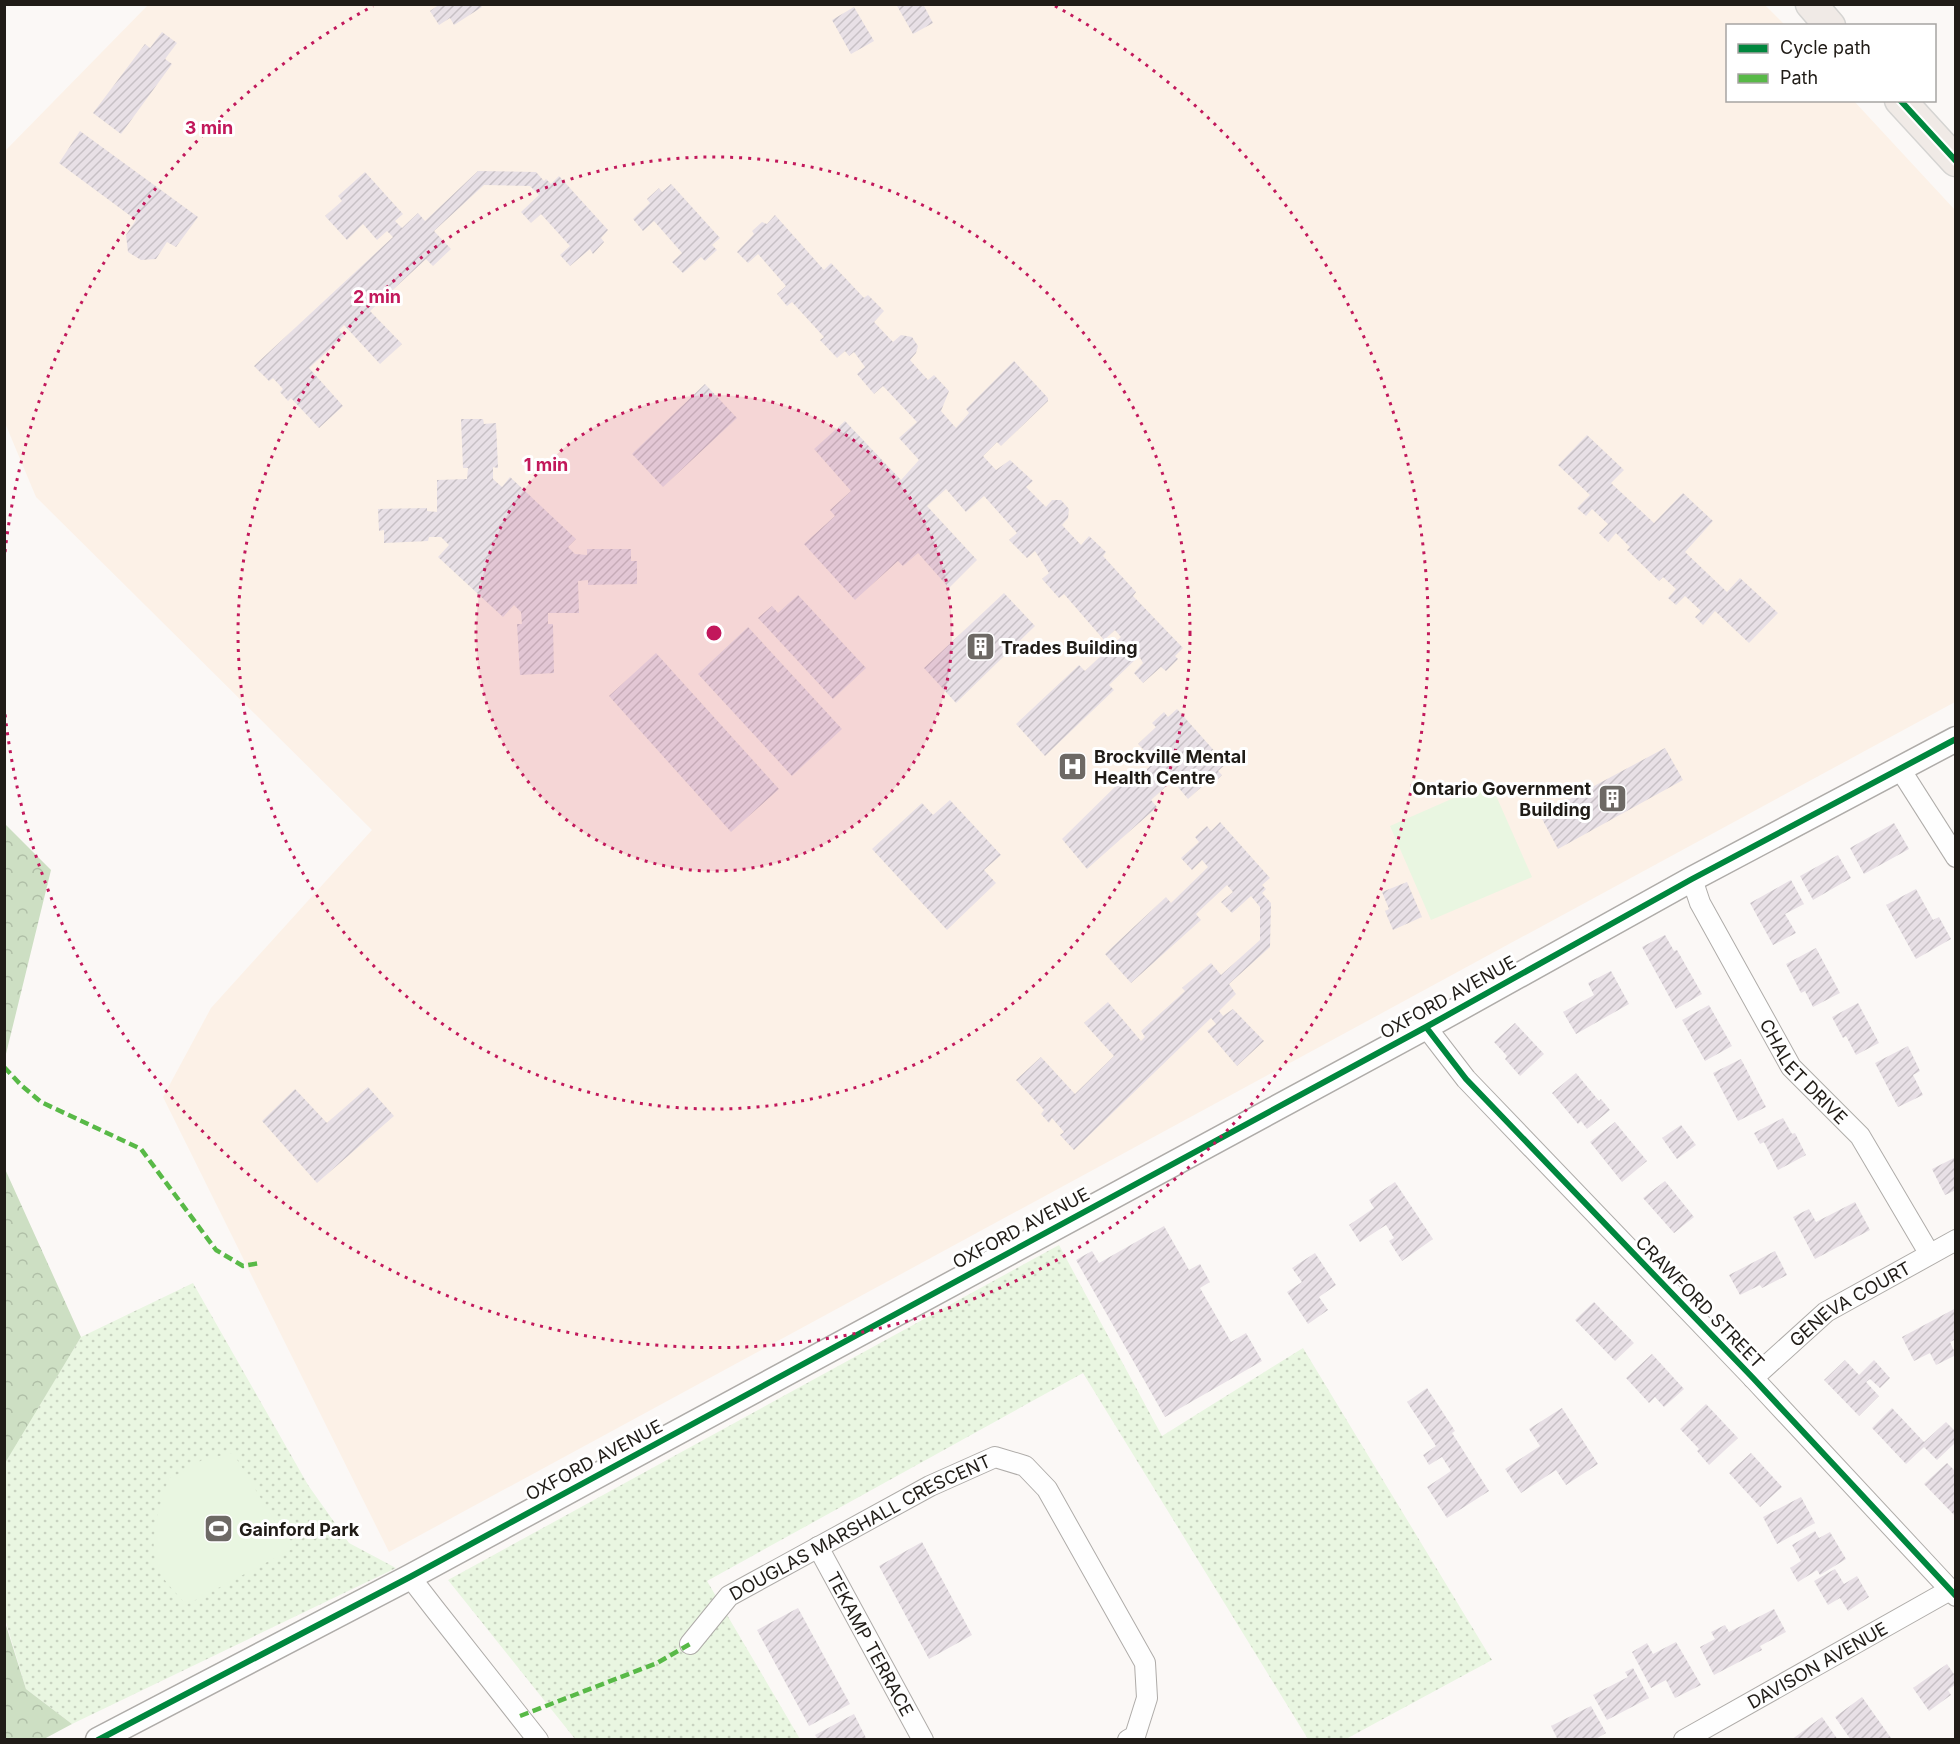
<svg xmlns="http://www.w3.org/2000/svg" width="1960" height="1744" font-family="Inter,sans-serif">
  <defs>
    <pattern id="grass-dots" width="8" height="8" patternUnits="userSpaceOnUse" patternTransform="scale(1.5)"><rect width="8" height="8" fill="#e9f6e1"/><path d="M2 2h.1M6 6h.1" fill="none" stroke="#c8d2c0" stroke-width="1.8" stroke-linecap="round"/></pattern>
    <pattern id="forest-crowns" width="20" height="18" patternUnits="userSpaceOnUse" patternTransform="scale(1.5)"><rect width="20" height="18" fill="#cddfc3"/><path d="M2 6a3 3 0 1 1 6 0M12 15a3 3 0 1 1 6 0" fill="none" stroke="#b0bfa7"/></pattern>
    <pattern id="building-hatch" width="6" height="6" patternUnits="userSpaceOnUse" patternTransform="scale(1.5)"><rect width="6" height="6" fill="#e8e0e6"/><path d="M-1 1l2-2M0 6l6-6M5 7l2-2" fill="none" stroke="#c7c0c5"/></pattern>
  </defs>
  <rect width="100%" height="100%" fill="#fbf8f6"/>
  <!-- built -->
  <path fill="#fcf1e7" d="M148,5H1765L1785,25L1728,26V100L1854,101L1955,210V702L389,1552L163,1097L211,1008L372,830L36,497L5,423L4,152Z"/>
  <!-- grass -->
  <path fill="url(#grass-dots)" d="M1059,1245L1162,1436L1303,1348L1492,1660L1346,1739H1308L1083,1373L707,1581L800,1739H575L448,1580Z
    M193,1283L308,1485L349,1543L396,1568L72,1724L26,1689L5,1619L4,1463L81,1337Z"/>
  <!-- forest -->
  <path fill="url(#forest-crowns)" d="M5,824L51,870L5,1058Z
    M5,1169L81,1337L5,1463H4Z
    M4,1619L26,1689L72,1724L44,1739H5Z"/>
  <!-- pitch -->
  <path fill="#e9f6e1" d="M1490,782L1532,877L1431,920L1390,826Z
    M233,1453L292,1549L186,1605C178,1594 165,1583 159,1571C146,1544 160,1504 169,1478L181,1473L202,1460Z"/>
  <!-- building -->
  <path fill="url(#building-hatch)" d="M440,4H480L482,7L454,25L450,18L439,25L430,11Z
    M896,4H923L933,23L913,34Z
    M854,7L874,41L851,54L832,20Z
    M162,32L177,43L165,59L172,64L121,134L93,113L145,44L150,48Z
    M80,131L198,217L176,247L167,242L156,259L141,260L128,252L126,235L136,220L59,163Z
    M478,171L536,172L544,181L546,179L551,184L559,176L608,230L601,238L604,242L593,254L590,249L570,266L560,255L570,246L541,214L531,223L521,212L539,195L530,186L484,185L434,231L451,249L433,266L426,259L370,311L402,344L380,364L344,325L339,330L344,336L309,368L343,406L319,428L291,398L288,401L280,392L283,389L273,378L269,381L254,366L393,237L387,231L377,240L363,224L347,240L325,216L342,201L338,196L365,172L403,214L395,221L402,228L418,213L425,221Z
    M671,184L720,238L712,245L717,250L705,261L701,257L683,273L672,262L682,253L654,221L643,231L633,219L650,203L647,199L659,188L662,192Z
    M775,215L824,270L831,263L864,298L868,295L884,311L874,322L893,342L901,335L912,337L918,346L916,353L910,360L928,380L934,375L949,391L941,411L956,428L969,413L966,409L1014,361L1048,398V401L1001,446L997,442L983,456L996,470L1010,460L1033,481L1026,487L1046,507L1052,500H1061L1069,509L1068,518L1062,525L1081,545L1089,536L1106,552L1103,556L1136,592L1133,596L1183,648L1175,656L1178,659L1166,671L1161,667L1143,683L1134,673L1143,663L1139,656L1109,685L1114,690L1045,756L1016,724L1079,665L1085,671L1121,637L1115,630L1104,640L1064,594L1059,598L1042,579L1049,573L1035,551L1027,558L1009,540L1017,533L984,496L966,512L946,489L927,506L977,560L949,588L918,553L903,566L898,561L855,600L804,544L835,516L830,510L851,491L814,449L845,421L901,480L919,460L899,438L917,422L883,386L874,394L857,374L865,367L854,352L849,356L845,351L837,358L820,340L824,337L792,302L787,306L777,294L786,286L758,254L748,263L737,252L754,234L752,231L762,222L767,224Z
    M705,384L737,418L663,487L632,454Z
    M461,419H483L484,424L496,423L498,468L493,467V479L502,487L510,477L576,539L568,547L575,554L587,555V549H631V561H637V584L588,585V580L578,581L579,613H548V624H553L554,673L520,675L517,624H522L521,612L514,605L503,617L438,557L449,545L441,537H429L428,541L384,543V530L379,531L378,509L427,508V511L437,512V480L467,479L468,468H463Z
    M1587,435L1624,470L1611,483L1654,523L1683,493L1713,521L1685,552L1727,592L1740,578L1778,613L1749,643L1715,611L1703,625L1695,617L1701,611L1685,596L1676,605L1668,598L1676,589L1663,577L1659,581L1627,550L1630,547L1616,533L1608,542L1599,533L1608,524L1592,509L1586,516L1577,508L1590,495L1558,465Z
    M1004,593L1035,626L956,703L924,668Z
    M798,595L866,668L833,699L758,618L772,606L778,613Z
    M748,627L842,729L792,776L698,674Z
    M656,653L779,789L731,832L609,696Z
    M1177,709L1226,764L1218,771L1222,775L1211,786L1207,782L1188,799L1178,787L1188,778L1183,771L1151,800L1157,807L1087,869L1062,839L1122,780L1128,787L1165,752L1159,746L1148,754L1138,744L1156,727L1152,723L1164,712L1168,717Z
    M1665,748L1683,780L1558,849L1540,815Z
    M950,800L1001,855L984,870L996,883L947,930L872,849L922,803L933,815Z
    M1220,822L1270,878L1262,885L1266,889L1262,893L1271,903L1270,947L1229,984L1236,994L1219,1011L1223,1016L1233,1009L1264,1041L1237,1066L1207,1031L1216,1024L1211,1018L1074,1150L1060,1135L1064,1132L1052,1118L1049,1123L1041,1114L1044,1110L1016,1080L1041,1057L1075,1094L1114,1056L1084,1023L1108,1002L1141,1041L1145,1037L1141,1031L1185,991L1182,988L1211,963L1221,975L1260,940V907L1251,896L1232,913L1221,902L1233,892L1227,885L1196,914L1201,920L1131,983L1105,954L1166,897L1171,903L1208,867L1202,860L1192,870L1181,858L1199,842L1195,837L1207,826L1211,831Z
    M1894,823L1909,849L1864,874L1850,848Z
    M1838,855L1851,878L1813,900L1800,876Z
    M1791,880L1804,904L1785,914L1796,933L1773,945L1750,903Z
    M1407,882L1422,917L1393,930L1385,911L1389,909L1382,892Z
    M1916,889L1933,920L1939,917L1951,939L1916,959L1886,905Z
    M1665,935L1674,951L1677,950L1702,994L1676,1009L1642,947Z
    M1816,948L1840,993L1813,1007L1805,991L1801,993L1786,964Z
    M1611,971L1629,1004L1576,1034L1563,1012L1594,995L1588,983Z
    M1858,1003L1879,1043L1856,1055L1846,1036L1843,1038L1832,1017Z
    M1709,1005L1732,1046L1705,1061L1682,1020Z
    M1515,1023L1544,1054L1520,1076L1505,1059L1507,1056L1494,1042Z
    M1908,1046L1920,1071L1913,1075L1923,1095L1898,1107L1875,1063Z
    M1741,1059L1766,1107L1738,1121L1713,1073Z
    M1576,1073L1599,1101L1601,1099L1610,1110L1587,1129L1581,1121L1578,1124L1552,1093Z
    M368,1087L394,1116L317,1183L262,1121L295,1089L327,1123Z
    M1783,1118L1792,1134L1795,1133L1806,1155L1778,1170L1764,1142L1760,1144L1754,1133Z
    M1615,1122L1647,1161L1622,1182L1590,1142Z
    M1681,1125L1696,1145L1677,1159L1662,1138Z
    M1956,1157V1190L1945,1195L1932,1169Z
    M1665,1181L1694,1217L1674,1233L1643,1198Z
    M1395,1182L1433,1239L1402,1261L1389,1241L1394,1238L1386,1225L1360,1242L1349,1225L1374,1208L1369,1200Z
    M1855,1202L1870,1230L1815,1259L1793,1217L1809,1209L1816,1222Z
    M1164,1226L1189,1270L1200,1264L1210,1282L1200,1288L1231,1342L1246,1333L1262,1361L1165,1417L1076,1260L1092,1251L1099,1263Z
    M1775,1251L1787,1275L1762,1288L1760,1285L1740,1295L1729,1275Z
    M1315,1253L1336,1285L1319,1297L1328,1310L1308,1324L1287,1292L1302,1282L1292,1268Z
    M1594,1302L1634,1343L1615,1361L1575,1320Z
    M1956,1308V1339L1950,1342L1956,1355L1936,1365L1930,1353L1914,1361L1902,1337Z
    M1652,1354L1684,1389L1664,1407L1655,1397L1649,1403L1626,1378Z
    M1845,1360L1859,1375L1874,1360L1890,1378L1880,1388L1870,1379L1866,1382L1879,1396L1859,1416L1824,1380Z
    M1427,1388L1455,1431L1452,1433L1489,1491L1447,1518L1427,1487L1451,1471L1442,1457L1429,1465L1423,1455L1436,1446L1407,1402Z
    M1706,1404L1738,1438L1709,1465L1697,1451L1699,1449L1680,1429Z
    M1562,1408L1598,1464L1566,1485L1556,1470L1521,1493L1505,1469L1540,1446L1529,1429Z
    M1892,1408L1924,1442L1946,1422L1956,1432V1442L1937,1460L1924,1447L1906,1464L1872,1428Z
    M1751,1453L1782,1487L1760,1507L1729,1473Z
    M1947,1463L1956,1472V1517L1924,1484Z
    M1801,1497L1815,1523L1777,1544L1763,1517Z
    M1815,1531L1819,1538L1830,1532L1846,1559L1820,1575L1817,1570L1798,1582L1790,1568L1801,1561L1792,1545Z
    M922,1542L972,1635L929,1659L879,1566Z
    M1835,1569L1844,1584L1857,1576L1869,1597L1848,1611L1840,1598L1828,1605L1814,1581Z
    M798,1608L850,1704L809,1726L757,1630Z
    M1774,1609L1786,1632L1760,1646L1762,1650L1714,1675L1700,1647L1715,1639L1711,1632L1725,1625L1729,1632Z
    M1676,1642L1701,1685L1675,1698L1666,1680L1651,1688L1632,1652L1647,1643L1653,1654Z
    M1947,1664L1956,1677V1684L1948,1690L1951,1695L1929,1711L1913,1688Z
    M1633,1668L1649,1698L1607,1720L1593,1695L1628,1677L1625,1672Z
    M1862,1697L1891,1738L1889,1740H1851L1835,1717Z
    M1591,1706L1606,1733L1594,1740H1558L1551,1726Z
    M854,1714L867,1740H818L815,1735Z
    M1822,1717L1838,1740H1791Z"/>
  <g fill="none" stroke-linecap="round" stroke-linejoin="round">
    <defs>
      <g id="minor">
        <path d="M1900,769L1956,857"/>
        <path id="s1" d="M1692,879L1700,903L1791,1067L1860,1136L1929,1253"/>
        <path d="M1426,1027L1466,1079L1753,1378L1956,1596"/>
        <path id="s2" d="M1753,1378L1826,1312L1956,1240"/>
        <path id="s3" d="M818,1547L923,1740"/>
        <path d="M410,1577L434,1608L538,1740"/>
        <path id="s4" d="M690,1644L729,1596L930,1486L995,1457L1025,1466L1047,1489L1145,1663L1147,1698L1135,1736L1128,1740"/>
        <path id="s5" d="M1684,1740L1950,1590"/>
      </g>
      <path id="tertiary" d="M98,1740L410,1577L1426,1027L1692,879L1956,739"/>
      <path id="primary" d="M1811,4L1830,26
        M1900,100L1956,161"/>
    </defs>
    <!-- minor casing -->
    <use href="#minor" stroke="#afaca9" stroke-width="22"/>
    <!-- tertiary casing -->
    <use href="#tertiary" stroke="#afaca9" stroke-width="27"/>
    <!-- primary casing -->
    <use href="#primary" stroke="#d5d4d2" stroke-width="33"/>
    <!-- minor -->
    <use href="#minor" stroke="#fefefe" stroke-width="20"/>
    <!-- tertiary -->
    <use href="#tertiary" stroke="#fefefe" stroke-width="24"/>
    <!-- primary -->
    <use href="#primary" stroke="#f0eae6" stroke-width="30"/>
    <!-- quiet -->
    <path stroke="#58b947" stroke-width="4.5" stroke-dasharray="9 4.5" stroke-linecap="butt" d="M4,1067L21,1085L41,1102L141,1149L216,1250L243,1266L260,1263
      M520,1716L657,1663L690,1644"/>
    <defs>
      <path id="cycleway" d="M1900,100L1956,161
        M1426,1027L1466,1079L1753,1378L1956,1596
        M98,1740L410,1577L1426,1027L1692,879L1956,739"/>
    </defs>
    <!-- cycleway casing -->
    <use href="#cycleway" stroke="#fff" stroke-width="10"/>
    <!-- cycleway -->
    <use href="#cycleway" stroke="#00873e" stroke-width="6"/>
  </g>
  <!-- distance rings -->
  <circle cx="714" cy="633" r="238" fill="#c2185b" fill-opacity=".12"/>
  <g fill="none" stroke="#c2185b" stroke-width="3" stroke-dasharray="3 6">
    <circle cx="714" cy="633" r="238"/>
    <circle cx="714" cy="633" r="476"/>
    <path d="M5 552A714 714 0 0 1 373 6M1055 6A714 714 0 1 1 5 714"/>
  </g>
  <!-- icons -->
  <defs>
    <symbol id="building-square" viewBox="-11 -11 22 22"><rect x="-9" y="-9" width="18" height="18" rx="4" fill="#6d6965" stroke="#fff"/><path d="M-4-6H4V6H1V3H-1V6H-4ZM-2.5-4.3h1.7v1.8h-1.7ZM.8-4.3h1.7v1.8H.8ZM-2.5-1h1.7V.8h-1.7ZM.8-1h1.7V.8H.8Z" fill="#fff"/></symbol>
    <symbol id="hospital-square" viewBox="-11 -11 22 22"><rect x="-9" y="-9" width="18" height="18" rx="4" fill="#6d6965" stroke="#fff"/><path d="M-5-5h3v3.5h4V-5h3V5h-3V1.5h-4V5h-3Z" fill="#fff"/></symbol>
    <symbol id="stadium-square" viewBox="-11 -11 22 22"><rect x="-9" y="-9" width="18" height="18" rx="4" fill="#6d6965" stroke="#fff"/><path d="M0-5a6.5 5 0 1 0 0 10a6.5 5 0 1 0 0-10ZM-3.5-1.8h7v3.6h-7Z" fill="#fff"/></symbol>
  </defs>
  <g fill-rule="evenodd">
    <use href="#building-square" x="964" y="630" width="33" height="33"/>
    <use href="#hospital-square" x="1056" y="750" width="33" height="33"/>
    <use href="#building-square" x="1596" y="782" width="33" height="33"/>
    <use href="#stadium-square" x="202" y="1512" width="33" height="33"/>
  </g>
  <g text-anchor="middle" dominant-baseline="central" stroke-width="6" stroke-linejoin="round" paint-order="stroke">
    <!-- poi labels -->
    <g font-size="18" font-weight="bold" fill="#201c17" stroke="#fff" text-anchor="start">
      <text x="1001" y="647">Trades Building</text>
      <text x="1094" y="756">Brockville Mental<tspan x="1094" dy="21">Health Centre</tspan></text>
      <text x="1591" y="788" text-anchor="end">Ontario Government<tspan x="1591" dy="21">Building</tspan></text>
      <text x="239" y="1529">Gainford Park</text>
    </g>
    <!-- street labels -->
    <g font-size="18" fill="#201c17" stroke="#fff">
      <text transform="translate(1448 997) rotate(-29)">OXFORD AVENUE</text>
      <text stroke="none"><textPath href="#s1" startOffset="224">CHALET DRIVE</textPath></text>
      <text transform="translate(1021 1228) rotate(-28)">OXFORD AVENUE</text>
      <text transform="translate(1700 1302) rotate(46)">CRAWFORD STREET</text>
      <text stroke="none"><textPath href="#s2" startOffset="123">GENEVA COURT</textPath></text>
      <text transform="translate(594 1460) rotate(-28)">OXFORD AVENUE</text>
      <text stroke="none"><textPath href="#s4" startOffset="210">DOUGLAS MARSHALL CRESCENT</textPath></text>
      <text stroke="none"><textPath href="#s3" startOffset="110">TEKAMP TERRACE</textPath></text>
      <text stroke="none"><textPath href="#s5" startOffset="153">DAVISON AVENUE</textPath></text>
    </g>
  </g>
  <circle cx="714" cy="633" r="9" fill="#c2185b" stroke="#fff" stroke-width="3"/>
  <g font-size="18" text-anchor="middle" font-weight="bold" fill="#c2185b" stroke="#fff" stroke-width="6" stroke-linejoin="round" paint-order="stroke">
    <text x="209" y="134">3 min</text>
    <text x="377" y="303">2 min</text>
    <text x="546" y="471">1 min</text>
  </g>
  <!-- border -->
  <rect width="1960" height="1744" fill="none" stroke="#201c17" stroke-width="12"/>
  <!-- legend -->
  <rect x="1726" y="24" width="210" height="78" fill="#ffffff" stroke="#a6a4a2" stroke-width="1.5"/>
  <rect x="1738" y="44" width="30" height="9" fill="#00873e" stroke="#a6a4a2" stroke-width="1.5"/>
  <text x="1780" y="54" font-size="18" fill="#201c17">Cycle path</text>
  <rect x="1738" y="74" width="30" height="9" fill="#58b947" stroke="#a6a4a2" stroke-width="1.5"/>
  <text x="1780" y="84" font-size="18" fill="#201c17">Path</text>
</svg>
